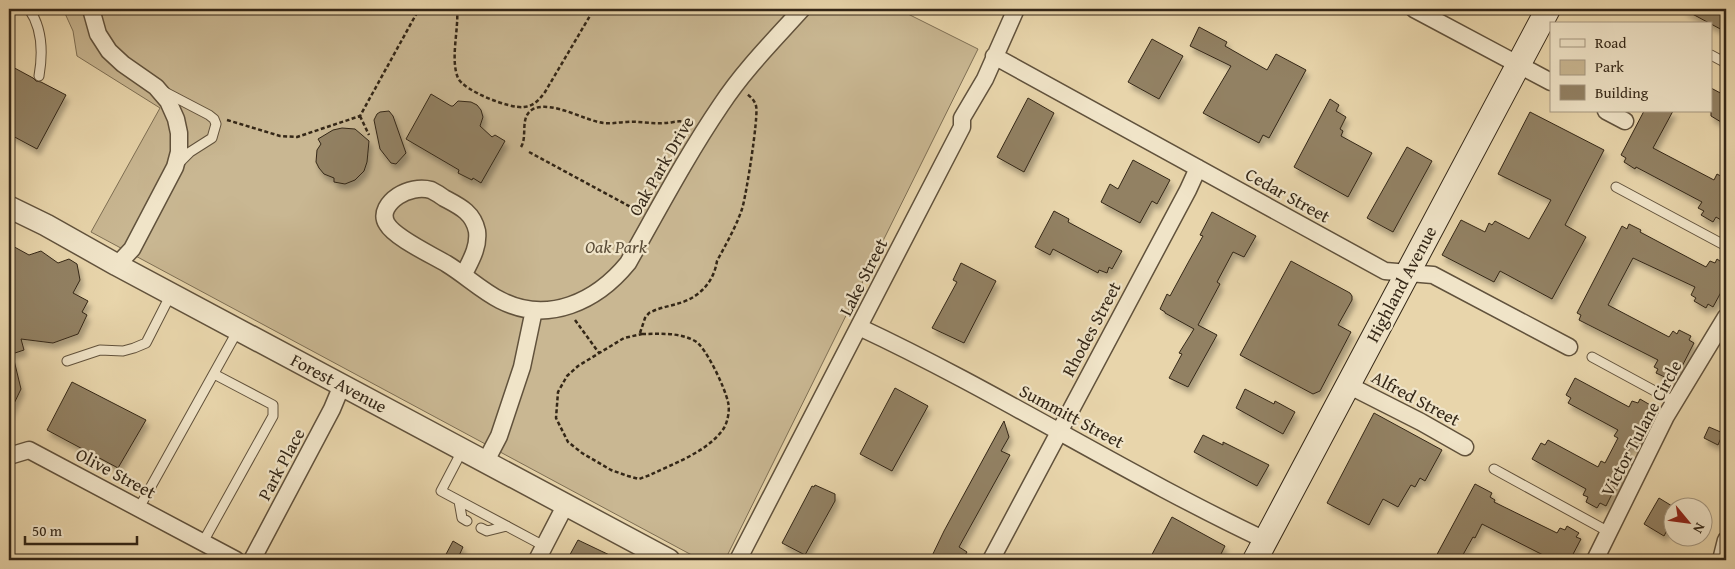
<svg xmlns="http://www.w3.org/2000/svg" width="1735" height="569" font-family="'Gentium Book Plus',serif">
  <defs>
    <filter id="shadow"><feDropShadow dx="3" dy="5.5" stdDeviation="2.5" flood-color="#0004"/></filter>
  </defs>
  <rect width="100%" height="100%" fill="#e8d5ab"/>
  <filter id="stains"><feTurbulence type="fractalNoise" baseFrequency=".004" numOctaves="4"/><feColorMatrix values="0 0 0 0 .2 0 0 0 0 .09 0 0 0 0 .02 0 0 0 .5 -.17"/></filter>
  <radialGradient id="worn" r=".72"><stop offset=".6" stop-color="#630" stop-opacity="0"/><stop offset="1" stop-color="#630" stop-opacity=".3"/></radialGradient>
  <!-- green -->
  <path fill="#c9b792" stroke="#7e6f54" d="M63,9H898L978,49L725,560H701L91,232L160,108L77,56L73,31Z"/>
  <!-- building -->
  <path fill="#928164" stroke="#342717" filter="url(#shadow)" d="M1683,9H1726V32L1711,24Z
    M1199,27L1227,42L1225,46L1267,70L1276,54L1306,70L1269,138L1263,135L1259,143L1203,113L1231,66L1190,46Z
    M1152,39L1183,56L1159,99L1128,82Z
    M9,65L33,78L36,81L41,82L66,95L37,149L9,134Z
    M1711,88L1726,96V125L1711,116Z
    M431,94L451,106H453L458,101L471,102L477,105L481,110L483,117L480,126L492,137L495,135L505,141L481,183L473,178L472,180L458,173L459,170L406,139Z
    M1028,98L1054,113L1024,172L997,157Z
    M1330,99L1339,105L1336,111L1346,117L1340,129L1343,131L1341,136L1372,153L1348,197L1294,167Z
    M389,111L393,116L406,153L396,164L391,163L380,149L374,120L377,114L380,112Z
    M1644,111H1673L1653,148L1714,180L1717,174L1726,179V209L1721,220L1716,217L1713,222L1701,215L1704,211L1698,208L1702,202L1636,167L1635,169L1624,162L1626,158L1621,155Z
    M1530,112L1604,150L1565,225L1586,237L1552,299L1500,271L1494,282L1442,255L1461,220L1485,232L1489,223L1492,225L1495,221L1529,239L1551,200L1498,174Z
    M342,128L355,129L369,141L367,162L364,171L355,180L345,184L334,182V178L324,174L319,168L316,162L317,150L321,144L318,139L333,130Z
    M1407,147L1432,161L1393,232L1367,218Z
    M1133,160L1170,180L1157,204L1152,201L1140,223L1101,202L1110,184L1118,189Z
    M1054,211L1069,219L1068,222L1122,251L1112,269L1109,267L1107,273L1099,270L1098,273L1053,249L1050,255L1035,247Z
    M1212,212L1256,236L1244,257L1233,252L1217,282L1220,284L1198,325L1217,335L1188,387L1169,378L1182,354L1179,353L1194,329L1165,313V312L1160,309L1167,294L1170,296L1189,261L1203,236L1200,235Z
    M1629,224L1641,230L1640,232L1706,267L1710,261L1715,263L1717,259L1726,265V283L1713,307L1708,304L1706,308L1694,301L1696,298L1691,295L1695,287L1633,258L1608,305L1669,337L1673,331L1677,334L1679,330L1691,336L1689,340L1694,343L1676,378L1671,375L1669,379L1656,373L1658,369L1654,367L1658,360L1579,320L1581,315L1577,313L1622,226L1627,229Z
    M9,244L29,255L41,251L58,263L69,259L77,264L80,280L73,293L88,301L82,312L87,315L78,334L53,343L21,339L24,350L9,355Z
    M1291,261L1350,293L1352,296V300L1338,325L1351,332L1320,391L1313,394L1240,355Z
    M961,263L996,281L964,343L932,328L957,282L953,280Z
    M13,356L21,389L9,414V357Z
    M1575,378L1629,407L1632,401L1638,403L1640,399L1652,406L1650,410L1655,412L1637,448L1632,445L1618,469L1623,472L1606,506L1600,503L1597,508L1586,502L1588,497L1583,495L1586,489L1532,459L1541,443L1545,445L1548,440L1598,467L1601,461L1605,463L1618,438L1614,436L1618,430L1568,403L1571,398L1566,395Z
    M72,382L146,420L118,468L47,430Z
    M895,388L928,406L892,471L860,454Z
    M1245,389L1274,404L1275,401L1295,412L1283,434L1236,408Z
    M1374,413L1442,450L1425,481L1420,478L1415,487L1411,485L1398,507L1383,499L1369,525L1327,503Z
    M1004,421L1009,437L1001,451L1010,455L959,547L967,552L962,560H930L944,531Z
    M1709,427L1723,433L1718,445L1704,438Z
    M1203,435L1223,445V442L1269,465L1257,486L1194,452Z
    M1475,484L1492,493L1490,497L1495,500L1494,502L1557,533L1560,528L1565,530L1567,526L1579,533L1576,537L1581,539L1570,560H1543L1545,556L1482,524L1475,538L1473,537L1460,560H1434Z
    M815,485L835,494V501L805,555L782,543L812,486L814,487Z
    M1659,498L1672,506V521L1664,536L1644,524Z
    M1172,517L1225,546L1218,560H1149Z
    M578,540L620,560H567Z
    M453,541L463,547L457,560H443Z"/>
  <g fill="none" stroke-linecap="round" stroke-linejoin="round">
    <defs>
      <path id="service" d="M29,9C43,29 43,53 39,76
        M1711,55L1726,63
        M165,92L209,115L214,119L216,124L212,138L190,152L178,164
        M1616,187L1726,246
        M1592,357L1675,402
        M67,361L100,350L123,351L134,348L146,343L171,294
        M463,449L441,491L544,546
        M1494,469L1609,532
        M459,501L462,518L467,521
        M139,508L238,330
        M481,528L487,531L507,526
        M203,542L273,416V405L214,374"/>
      <path id="minor" d="M91,9L98,34L109,51L123,64L156,87L168,101L176,119L179,133V152L175,167L132,249L117,265
        M1414,9L1551,82
        M994,56L1385,271L1433,275L1569,347
        M1606,111L1625,121
        M464,274C471,260 479,247 477,231C473,212 459,206 444,198C440,195 435,192 431,190C420,187 407,190 398,196C389,202 380,213 387,224C395,238 432,255 447,264C465,275 482,291 500,300C548,325 597,301 628,263C658,210 687,155 721,105C744,70 774,40 802,9
        M859,327C998,392 1127,475 1265,540
        M1348,385L1421,422L1465,447
        M9,456L29,450L236,560
        M486,461L499,436L522,367L534,310
        M252,560L332,409L342,385
        M537,560L566,504
        M738,560L962,127V118L985,79L1016,9
        M991,560L1188,190L1198,168
        M1595,560L1666,416L1726,317
        M1721,560L1726,540"/>
      <path id="tertiary" d="M9,207L46,225L117,265L669,560"/>
      <path id="secondary" d="M1255,560L1548,9"/>
    </defs>
    <!-- service casing -->
    <use href="#service" stroke="#61523c" stroke-width="11"/>
    <!-- minor casing -->
    <use href="#minor" stroke="#61523c" stroke-width="19"/>
    <!-- tertiary casing -->
    <use href="#tertiary" stroke="#61523c" stroke-width="24"/>
    <!-- secondary casing -->
    <use href="#secondary" stroke="#342717" stroke-width="26"/>
    <!-- path -->
    <path stroke="#342717" stroke-width="2.5" stroke-dasharray="4 2.5" stroke-linecap="butt" d="M457,9C459,29 450,59 458,78C464,91 510,109 524,107C534,106 539,100 545,92L594,9
      M360,116L369,135
      M227,120L280,136L297,137L360,116L419,9
      M521,147C528,136 519,117 533,109C552,100 585,121 604,123C612,124 619,122 627,122C639,121 652,124 665,123C671,123 679,120 684,122C686,123 688,125 690,127
      M529,152L640,212
      M575,320L599,353
      M640,333L645,318L649,313C660,307 672,306 683,302C702,295 714,280 717,261C726,244 736,227 742,209C746,197 759,115 756,106C755,101 751,97 747,94
      M642,334C660,334 679,332 695,341C706,347 725,388 728,402C730,409 728,421 724,428C708,452 674,463 650,475L639,479L628,476L611,470L582,453L568,442L556,418L558,392L567,376L578,366L624,338Z"/>
    <!-- service -->
    <use href="#service" stroke="#f0e4c8" stroke-width="9"/>
    <!-- minor -->
    <use href="#minor" stroke="#f0e4c8" stroke-width="16"/>
    <!-- tertiary -->
    <use href="#tertiary" stroke="#f0e4c8" stroke-width="21"/>
    <!-- secondary -->
    <use href="#secondary" stroke="#f0e4c8" stroke-width="24"/>
  </g>
  <g text-anchor="middle" dominant-baseline="central" stroke-width="4.5" stroke-linejoin="round" paint-order="stroke">
    <!-- street labels -->
    <g font-size="18" fill="#342717" stroke="#f0e4c8">
      <text transform="translate(661 166) rotate(-60)">Oak Park Drive</text>
      <text transform="translate(1288 195) rotate(29)">Cedar Street</text>
      <text transform="translate(863 277) rotate(-63)">Lake Street</text>
      <text transform="translate(1401 284) rotate(-62)">Highland Avenue</text>
      <text transform="translate(1091 329) rotate(-62)">Rhodes Street</text>
      <text transform="translate(339 383) rotate(28)">Forest Avenue</text>
      <text transform="translate(1416 398) rotate(28)">Alfred Street</text>
      <text transform="translate(1072 416) rotate(28)">Summitt Street</text>
      <text transform="translate(1641 428) rotate(-62)">Victor Tulane Circle</text>
      <text transform="translate(281 464) rotate(-62)">Park Place</text>
      <text transform="translate(116 473) rotate(28)">Olive Street</text>
    </g>
    <!-- park labels -->
    <g font-size="18" font-style="italic" fill="#594b36" stroke="#f0e4c8">
      <text x="616" y="246">Oak Park</text>
    </g>
  </g>
  <!-- margin -->
  <rect width="1735" height="569" fill="none" stroke="#e8d5ab" stroke-width="30"/>
  <rect x="10" y="10" width="1715" height="549" fill="none" stroke="#342717" stroke-width="2.5"/>
  <rect x="15" y="15" width="1705" height="539" fill="none" stroke="#342717"/>
  <!-- legend -->
  <rect x="1550" y="22" width="162" height="90" fill="#f0e4c8" stroke="#a59881"/>
  <rect x="1560" y="39" width="25" height="8" fill="#f0e4c8" stroke="#a59881"/>
  <text x="1595" y="48" font-size="15" fill="#342717">Road</text>
  <rect x="1560" y="60" width="25" height="15" fill="#c9b792" stroke="#a59881"/>
  <text x="1595" y="72" font-size="15" fill="#342717">Park</text>
  <rect x="1560" y="85" width="25" height="15" fill="#928164" stroke="#a59881"/>
  <text x="1595" y="98" font-size="15" fill="#342717">Building</text>
  <!-- north arrow -->
  <g transform="translate(1688 522) rotate(119)"><circle r="24" fill="#f0e4c8" stroke="#a59881"/>
  <path d="M0-4L9 19L0 12L-9 19Z" fill="#8f2418"/>
  <text y="-8" font-size="14" font-weight="bold" text-anchor="middle" fill="#342717">N</text>
  </g>
  <!-- scale -->
  <path d="M25 536v8h112v-8" fill="none" stroke="#342717" stroke-width="2.5"/>
  <text x="32" y="536" font-size="15" fill="#342717" stroke="#f0e4c8" stroke-width="4" paint-order="stroke">50 m</text>
  <rect width="100%" height="100%" filter="url(#stains)"/>
  <rect width="100%" height="100%" fill="url(#worn)"/>
</svg>
